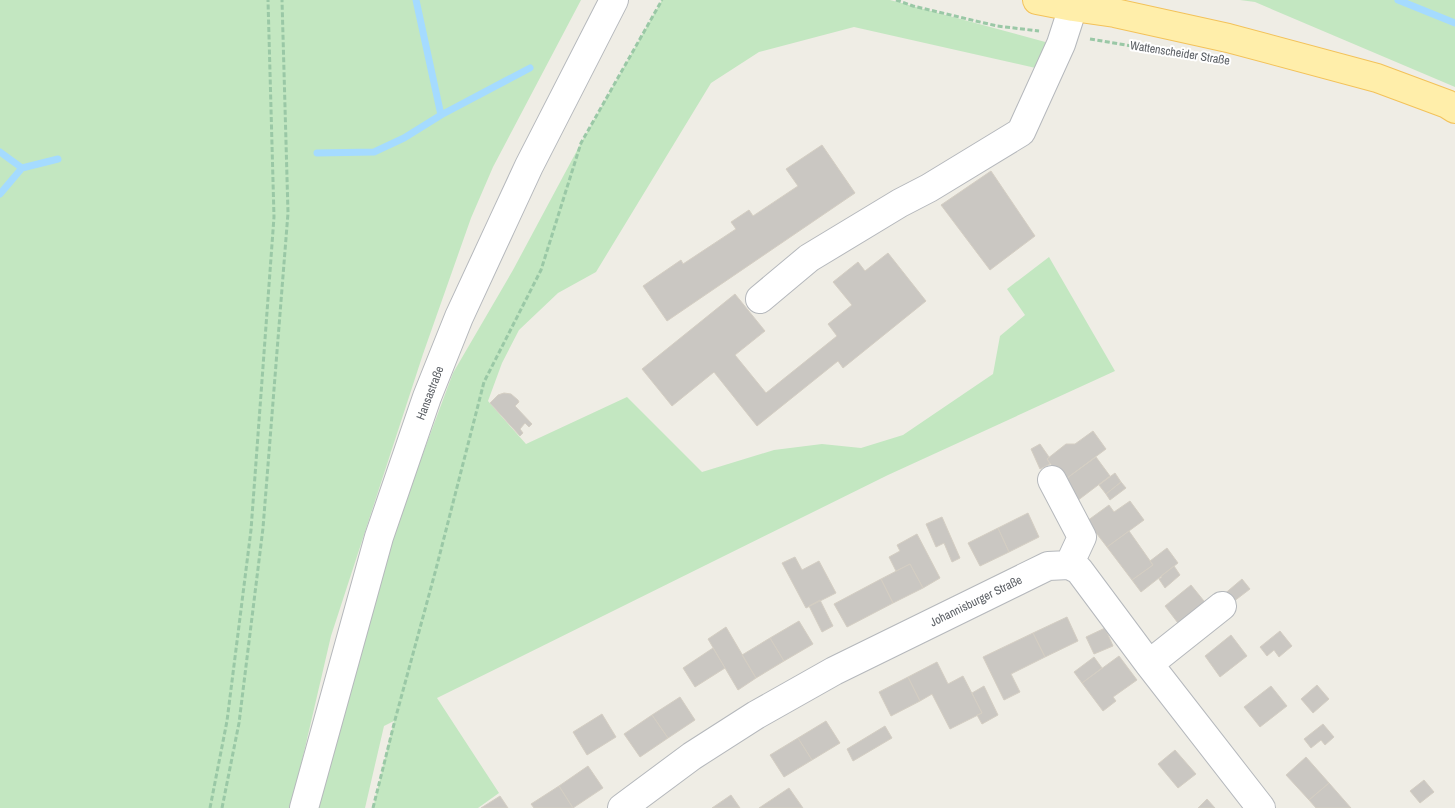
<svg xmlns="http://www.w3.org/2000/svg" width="1455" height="808" font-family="'Archivo Narrow',sans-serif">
  <rect width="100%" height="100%" fill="#efede5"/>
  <!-- green -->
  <path fill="#c3e7c1" d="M0,0H581L493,167L471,218L423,354L331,636L291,808H0Z
    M662,0H890L1049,43L1040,69L854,27L759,52L711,83L596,272L558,293L519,330L502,363L488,401L526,444L627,397L702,472L774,450L822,444L861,448L903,435L993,374L1000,336L1025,315L1007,289L1049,257L1115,371L888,475L437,698L499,793L478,808H373L394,721L384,726L365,808H318L358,658L400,515L453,373L513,270L581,143Z
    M1240,0H1455V87L1255,2Z"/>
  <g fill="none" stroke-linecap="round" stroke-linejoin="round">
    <!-- stream -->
    <path stroke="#a5dbff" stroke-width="7" d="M416,0L441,115
      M1398,0L1455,23
      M0,152L22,168
      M317,153L374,152L404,138L441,115L530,68
      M0,194L22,168L58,159"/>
  </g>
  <!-- building -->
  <path fill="#cac7c2" stroke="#d4cec3" d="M822,145L855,193L667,321L643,286L681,260L683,264L736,229L731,222L749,210L753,216L798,186L786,169Z
    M991,171L1035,236L990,270L941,205Z
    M888,253L926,301L843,368L838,361L757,426L714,372L672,406L642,369L735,294L765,331L735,355L766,393L837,336L828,324L852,305L833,282L858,262L865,271Z
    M504,393L511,394L518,400L519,402L515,406L532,424L529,427L525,423L520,429L523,433L520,436L490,403L498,395Z
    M1093,431L1106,449L1063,481L1047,459L1066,444H1075Z
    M1040,444L1049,457L1047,459L1050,464L1040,469L1031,449Z
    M1096,457L1110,476L1077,501L1063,481Z
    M1115,473L1121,482L1106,494L1099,485Z
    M1121,482L1126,488L1110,500L1106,494Z
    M1130,501L1144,520L1107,547L1087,521L1109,505L1114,512Z
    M1028,513L1039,537L1009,552L998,528Z
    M942,517L960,558L952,562L944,543L936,547L926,524Z
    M998,528L1009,552L980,566L968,543Z
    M1129,531L1153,565L1132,580L1107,547Z
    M917,534L940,578L923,588L910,564L896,571L889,557L900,551L897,545Z
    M1167,548L1178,563L1141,592L1132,580L1153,565L1150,561Z
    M795,557L802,570L819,561L836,593L806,608L782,563Z
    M910,564L923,588L893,603L881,579Z
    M1174,566L1180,575L1165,588L1159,579L1162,577L1161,576Z
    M881,579L893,603L847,627L834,604Z
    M1242,579L1250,589L1229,605L1222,596Z
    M1191,585L1208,606L1181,627L1165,606Z
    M820,600L833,626L822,632L809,606Z
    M1067,617L1078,641L1045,657L1033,633Z
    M799,621L813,644L784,661L770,638Z
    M726,627L756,678L738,690L708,639Z
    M1105,628L1113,646L1094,654L1086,637Z
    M1280,631L1292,646L1279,657L1274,650L1267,656L1260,647Z
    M1033,633L1045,657L1011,674L1020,692L1004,700L983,657Z
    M1231,635L1247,656L1220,677L1205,656Z
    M770,638L784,661L756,678L742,655Z
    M713,648L725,668L695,687L683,668Z
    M1119,656L1137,680L1113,697L1116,701L1103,711L1082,683Z
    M1094,657L1102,668L1082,683L1074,672Z
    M937,662L948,684L963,676L982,713L950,729L932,694L920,701L908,677Z
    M908,677L920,701L891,716L879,692Z
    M1317,685L1329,699L1313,713L1301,699Z
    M984,686L998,715L982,724L977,715L982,713L972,693Z
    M1271,686L1287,706L1260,727L1244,707Z
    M680,697L695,720L668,738L652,715Z
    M602,714L616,737L587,755L573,732Z
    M652,715L668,738L640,757L624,734Z
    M826,721L840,743L812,760L798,738Z
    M1323,724L1334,737L1325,745L1321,740L1311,748L1304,739Z
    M885,726L892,738L853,761L847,749Z
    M798,738L812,760L784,777L770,755Z
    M1175,750L1196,774L1178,788L1158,764Z
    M1306,757L1329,783L1309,800L1286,775Z
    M588,766L603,788L573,808L559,786Z
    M1424,780L1434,792L1420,803L1410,791Z
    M1329,783L1351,808H1316L1309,800Z
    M559,786L573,808H534L531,804Z
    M789,788L803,808H759Z
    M731,795L740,808H712Z
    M500,796L508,808H481Z
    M1207,799L1215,808H1198Z"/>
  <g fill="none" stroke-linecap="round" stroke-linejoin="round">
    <defs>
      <path id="minor" d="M760,299L809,258L900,203L929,188L1021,132L1061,44L1073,7
        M1052,480L1082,537L1069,565
        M1149,664L1222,606
        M304,808L379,537L427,397L459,317L503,222L529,166L614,0
        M622,808L692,756L756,715L834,671L1048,566L1069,565L1079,570L1149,664L1261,808"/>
      <path id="major" d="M1037,0L1073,7L1115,13L1228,38L1377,78L1447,104L1455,109"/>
    </defs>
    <!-- minor casing -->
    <use href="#minor" stroke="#b5b8bc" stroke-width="30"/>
    <!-- major casing -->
    <use href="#major" stroke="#f3c25a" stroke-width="30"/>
    <!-- path -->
    <path stroke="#9ac8a6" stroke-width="3" stroke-dasharray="5 2.5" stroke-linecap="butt" d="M896,0L913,6L997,26L1039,31
      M1090,39L1150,49
      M210,808L227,721L251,530L274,217L268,0
      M222,808L239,723L263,528L288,213L282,0
      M373,808L395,720L436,569L484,382L541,270L581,143L662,0"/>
    <!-- minor -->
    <use href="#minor" stroke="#fff" stroke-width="28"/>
    <!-- major -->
    <use href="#major" stroke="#fea" stroke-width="28"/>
  </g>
  <g text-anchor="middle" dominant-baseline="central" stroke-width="4" stroke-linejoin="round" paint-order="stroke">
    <!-- street labels -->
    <g font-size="12" fill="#5d6166" stroke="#fff">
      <text transform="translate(1180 53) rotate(9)">Wattenscheider Straße</text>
      <text transform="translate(430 393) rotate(-69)">Hansastraße</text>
      <text transform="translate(976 601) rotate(-26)">Johannisburger Straße</text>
    </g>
  </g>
</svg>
